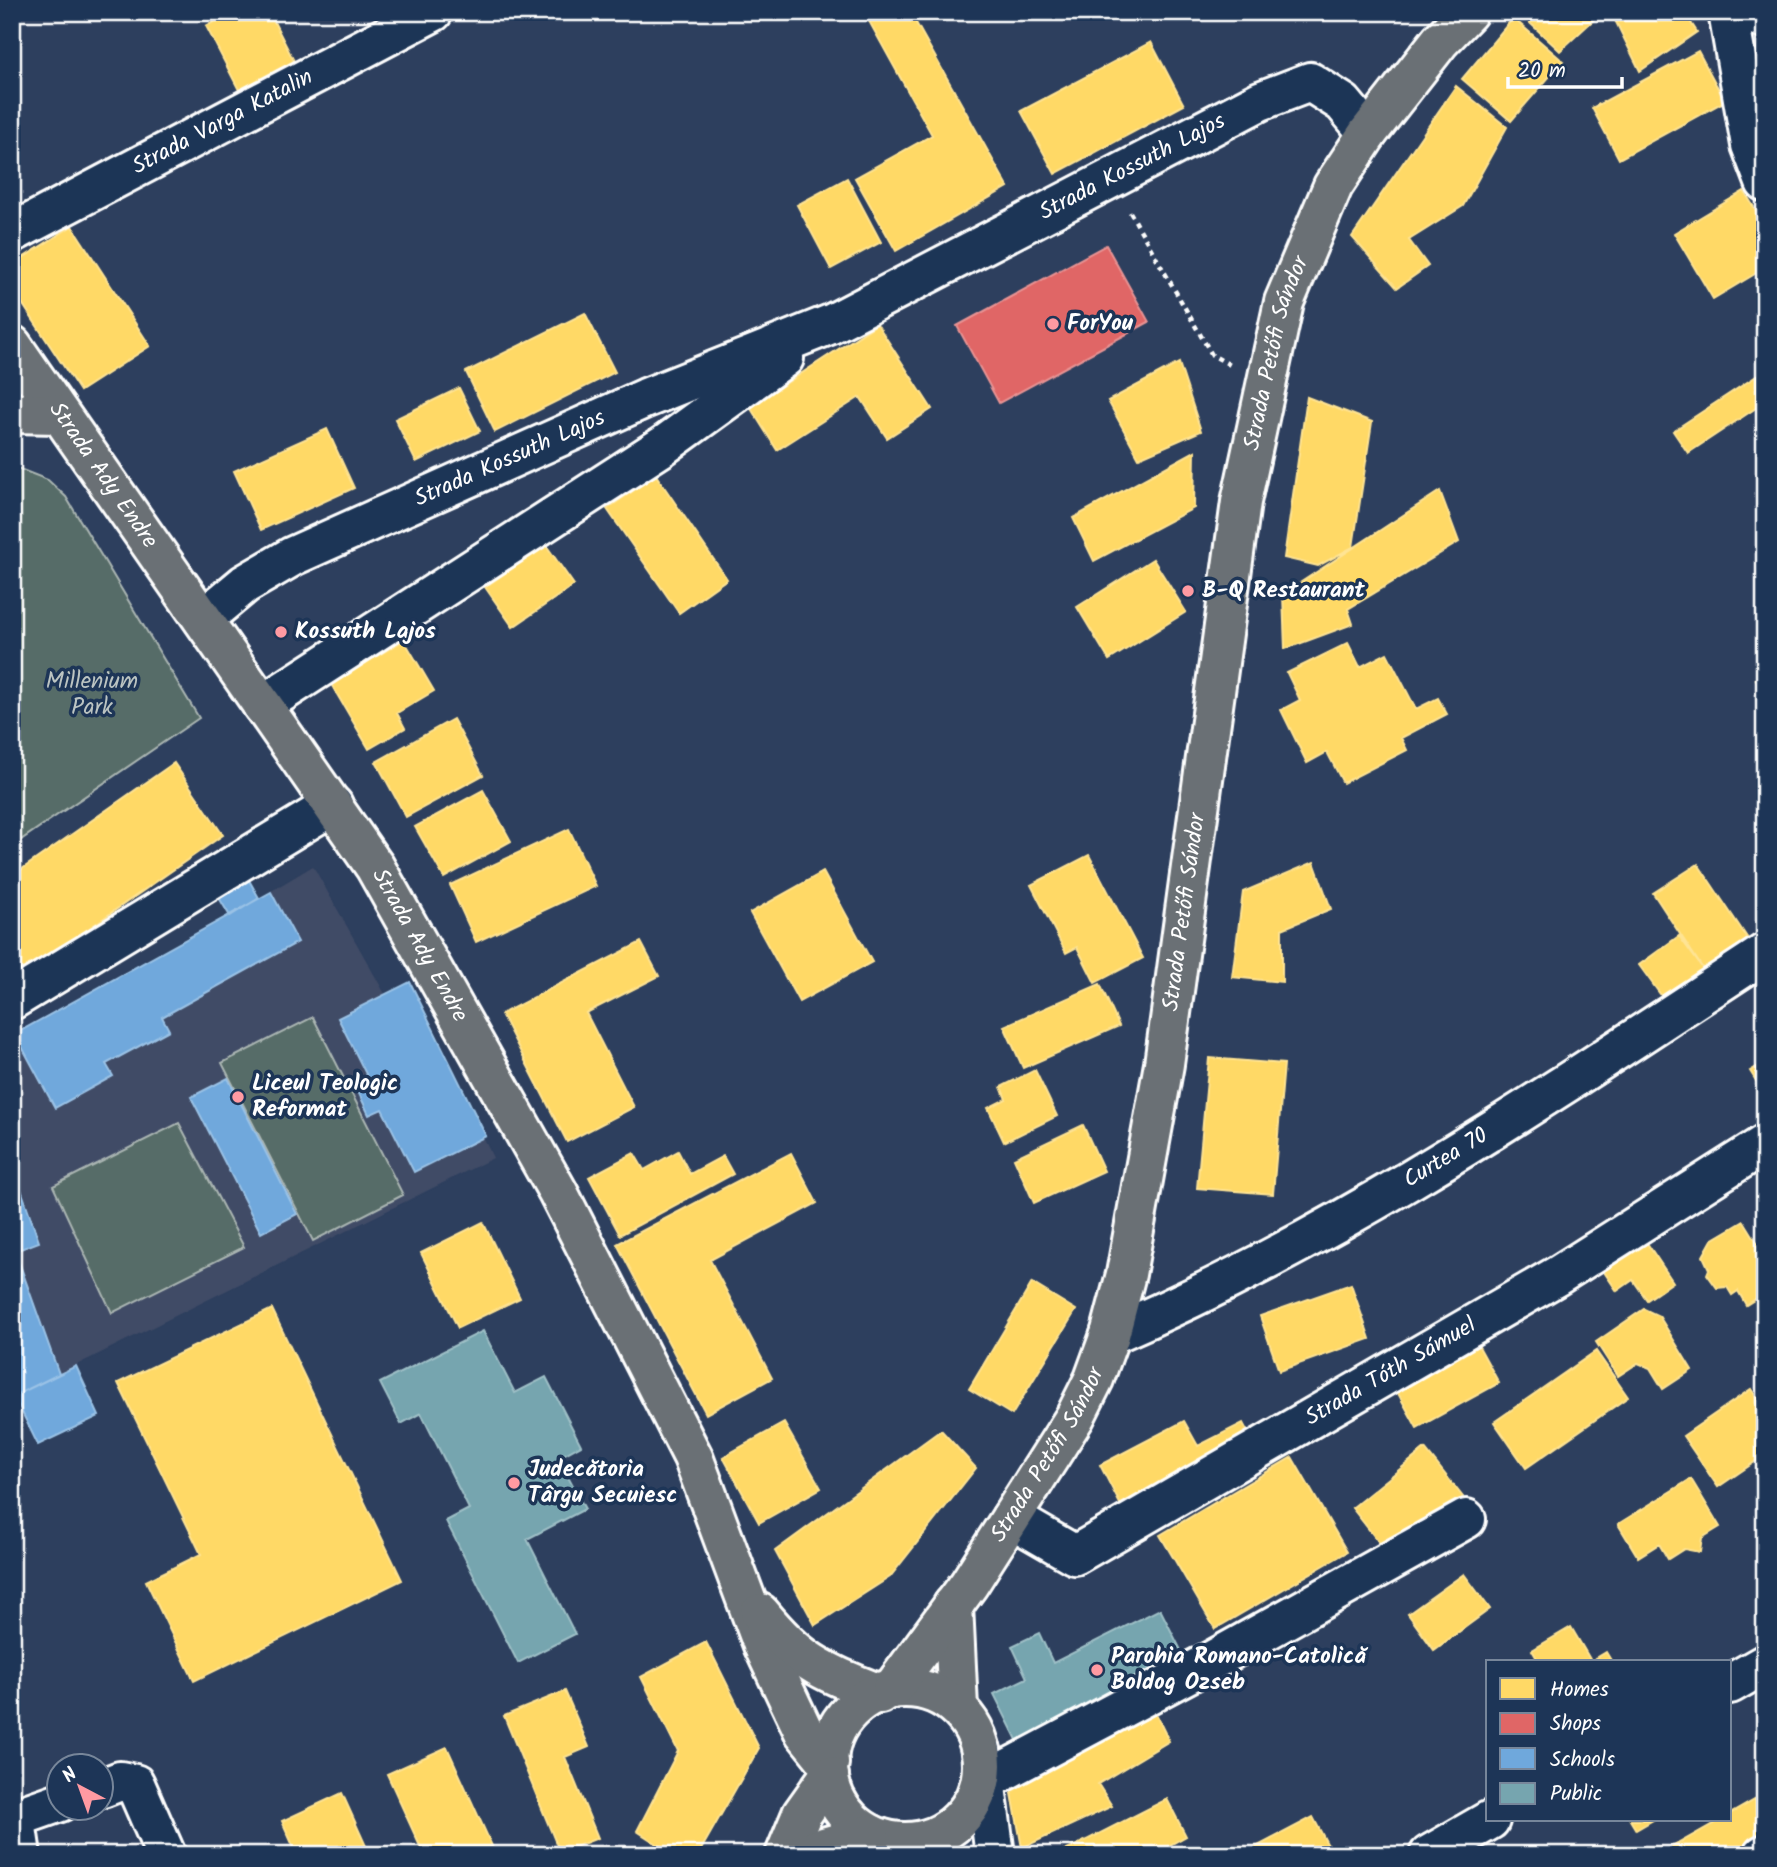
<svg xmlns="http://www.w3.org/2000/svg" width="1777" height="1867" font-family="Kalam,sans-serif">
  <rect width="100%" height="100%" fill="#2d3f5e"/>
  <filter id="ink" filterUnits="userSpaceOnUse"><feTurbulence type="fractalNoise" baseFrequency=".0143" numOctaves="2"/><feDisplacementMap in="SourceGraphic" scale="14" xChannelSelector="R" yChannelSelector="G"/><feConvolveMatrix kernelMatrix="1 2 1 2 8 2 1 2 1" color-interpolation-filters="sRGB"/></filter>
  <g filter="url(#ink)">
    <!-- built -->
    <path fill="#404b66" d="M313,866L385,994L410,982L493,1158L14,1396L12,1036L230,916Z"/>
    <!-- green -->
    <path fill="#576c67" stroke="#abb6b3" stroke-width="2" d="M12,466L48,480L66,497L199,718L12,846Z
      M313,1017L403,1195L313,1241L222,1063Z
      M179,1123L244,1247L112,1313L53,1186Z"/>
    <!-- homes -->
    <path fill="#ffd966" stroke="#ffe494" stroke-width="2" d="M232,12H269L296,65L241,94L206,26Z
      M864,12H910L1008,187L896,251L855,178L932,135Z
      M1518,12H1602L1560,51Z
      M1611,12H1684L1697,32L1640,71Z
      M1513,18L1563,61L1511,121L1462,79Z
      M1151,42L1184,105L1055,174L1021,111Z
      M1698,51L1725,101L1619,159L1592,108Z
      M1765,57V125L1743,64Z
      M1456,86L1507,127L1463,206L1409,240L1428,266L1397,288L1352,237Z
      M847,178L881,242L831,269L797,205Z
      M1744,191L1765,225V268L1713,299L1674,233Z
      M72,226L150,346L80,391L12,288V265Z
      M585,313L615,372L495,432L466,372Z
      M877,324L932,409L887,438L860,397L777,450L750,407Z
      M1179,363L1201,431L1139,458L1108,401Z
      M1764,371L1765,402L1688,453L1673,431Z
      M459,388L480,431L416,462L395,419Z
      M1307,397L1372,422L1353,547L1318,566L1284,558Z
      M327,429L354,488L261,530L234,471Z
      M1195,451L1194,508L1094,561L1073,518Z
      M656,475L727,579L679,613L607,509Z
      M1440,491L1459,542L1348,609L1353,624L1285,649L1283,594Z
      M546,545L574,585L513,627L485,587Z
      M1153,559L1186,612L1109,660L1077,607Z
      M404,640L434,691L397,713L405,728L369,749L331,684Z
      M1348,643L1360,667L1387,653L1416,709L1438,698L1447,714L1401,738L1407,750L1343,783L1327,752L1307,763L1281,710L1300,700L1287,673Z
      M1765,674V694L1756,679Z
      M453,719L483,775L406,817L376,762Z
      M174,763L223,835L12,982V876Z
      M483,790L511,841L444,878L415,827Z
      M569,829L596,886L476,942L450,885Z
      M1089,855L1143,958L1095,983L1077,947L1066,953L1031,885Z
      M1314,862L1331,909L1282,929V982L1232,977L1243,892Z
      M1698,864L1748,939L1703,969L1653,893Z
      M823,872L872,962L799,1002L750,913Z
      M1679,936L1703,969L1663,998L1639,965Z
      M641,942L659,976L586,1013L634,1107L567,1142L501,1014Z
      M1100,984L1119,1026L1023,1068L1004,1026Z
      M1209,1058L1284,1064L1273,1194L1197,1188Z
      M1765,1062V1095L1750,1071Z
      M1035,1070L1057,1116L1004,1142L988,1108L1006,1099L1001,1087Z
      M1083,1125L1104,1171L1034,1203L1014,1158Z
      M678,1151L690,1174L723,1156L733,1174L620,1235L589,1177L634,1153L644,1170Z
      M791,1153L817,1203L710,1260L772,1378L706,1414L617,1244Z
      M1744,1221L1765,1255V1293L1746,1305L1738,1291L1732,1295L1727,1287L1717,1288L1707,1274L1709,1269L1703,1256L1712,1240Z
      M483,1222L520,1298L458,1328L421,1253Z
      M1643,1237L1673,1282L1647,1300L1633,1280L1617,1291L1600,1266Z
      M1032,1283L1076,1310L1012,1415L969,1389Z
      M1351,1284L1370,1339L1279,1371L1260,1316Z
      M272,1309L402,1580L194,1681L146,1581L201,1554L118,1383Z
      M1644,1309L1659,1316L1692,1370L1663,1389L1650,1368L1638,1363L1618,1376L1596,1342Z
      M1477,1343L1499,1383L1417,1428L1395,1388Z
      M1596,1351L1628,1397L1526,1468L1494,1422Z
      M1751,1389L1765,1409V1455L1718,1487L1683,1436Z
      M1184,1421L1198,1446L1243,1423L1251,1438L1121,1506L1100,1465Z
      M784,1423L821,1488L759,1523L723,1457Z
      M941,1430L976,1468L890,1577L815,1625L775,1551Z
      M1425,1449L1463,1497L1389,1555L1352,1508Z
      M1292,1457L1347,1552L1215,1629L1160,1535Z
      M1691,1479L1720,1527L1702,1538L1700,1552L1684,1549L1668,1559L1659,1544L1638,1557L1618,1524Z
      M1464,1574L1490,1609L1434,1650L1408,1614Z
      M1571,1627L1591,1661L1606,1652L1612,1662H1539L1532,1650Z
      M706,1642L759,1748L698,1855H674L637,1831L678,1751L641,1677Z
      M565,1691L589,1747L565,1757L598,1838L560,1853L504,1716Z
      M1149,1700L1169,1741L1098,1784L1112,1806L1022,1848L1009,1777Z
      M447,1747L496,1855H424L387,1774Z
      M342,1793L370,1855H297L282,1821Z
      M1765,1794V1838L1735,1855H1658L1720,1820H1730V1814Z
      M1167,1799L1186,1836L1152,1855H1064L1063,1852Z
      M1313,1817L1333,1855H1241Z
      M1630,1820H1653L1636,1830Z"/>
    <!-- shops -->
    <path fill="#e06666" stroke="#e99494" stroke-width="2" d="M1106,245L1149,322L999,403L957,326Z"/>
    <!-- schools -->
    <path fill="#6fa8dc" stroke="#9ac2e6" stroke-width="2" d="M245,873L259,898L230,916L215,891Z
      M271,892L298,942L162,1017L169,1030L106,1064L113,1076L55,1108L15,1034Z
      M410,982L486,1136L414,1172L382,1109L369,1115L354,1083L367,1076L338,1018Z
      M228,1078L297,1214L261,1233L191,1097Z
      M12,1163L39,1242L15,1251L59,1374L14,1396Z
      M76,1366L99,1416L38,1445L14,1396Z"/>
    <!-- public -->
    <path fill="#76a5af" stroke="#9fc0c7" stroke-width="2" d="M483,1331L515,1393L546,1377L581,1445L558,1458L585,1509L527,1539L575,1634L518,1663L446,1521L469,1509L421,1413L401,1424L380,1383Z
      M1160,1609L1187,1662L1020,1746L994,1694L1027,1678L1012,1646L1039,1633L1053,1663Z"/>
    <g fill="none" stroke-linecap="round" stroke-linejoin="round">
      <defs>
        <g id="minor">
          <path d="M1728,12L1751,145L1765,182"/>
          <path d="M1749,12L1765,19"/>
          <path id="s1" d="M12,233L433,12"/>
          <path id="s2" d="M203,619L245,584L293,556L646,398L831,324L1260,101L1310,82L1343,103L1368,133"/>
          <path d="M262,705L663,446L784,358"/>
          <path d="M12,1000L333,805"/>
          <path id="s3" d="M1110,1335C1343,1236 1554,1091 1765,953"/>
          <path id="s4" d="M1011,1518L1075,1555L1557,1276L1765,1144"/>
          <path d="M1730,1684L1765,1664"/>
          <path d="M981,1750L995,1855"/>
          <path d="M985,1781L1213,1660L1466,1519"/>
          <path d="M102,1788L120,1781L135,1784L166,1855"/>
          <path d="M21,1855L17,1828L23,1815L60,1802"/>
          <path d="M1429,1855L1490,1820"/>
          <path d="M1763,1855L1765,1854"/>
        </g>
        <g id="major">
          <path id="s5" d="M12,345L375,867L558,1192L693,1457L763,1645L804,1732L829,1763"/>
          <path d="M12,413L58,414"/>
          <path d="M953,1605L958,1708"/>
          <path d="M760,1613C802,1664 820,1670 880,1694"/>
          <circle cx="905" cy="1765" r="77"/>
          <path id="s6" d="M892,1689L969,1584L1075,1417L1094,1379L1110,1335L1126,1274L1164,1064L1241,502L1284,302L1333,186L1368,133L1440,41L1468,12"/>
          <path d="M785,1855L802,1814L829,1776"/>
          <path d="M795,1855L870,1834"/>
        </g>
      </defs>
      <!-- minor casing -->
      <use href="#minor" stroke="#fff" stroke-width="44"/>
      <!-- major casing -->
      <use href="#major" stroke="#fff" stroke-width="44"/>
      <!-- path -->
      <path stroke="#fff" stroke-width="4.5" stroke-dasharray="5 5" stroke-linecap="butt" d="M1130,212L1212,355L1232,366"/>
      <!-- minor -->
      <use href="#minor" stroke="#1d3557" stroke-width="38"/>
      <!-- major -->
      <use href="#major" stroke="#6a7074" stroke-width="38"/>
    </g>
  </g>
  <!-- markers -->
  <g fill="#ff9aa2" stroke="#1d3557" stroke-width="2.5">
    <circle cx="1053" cy="324" r="7"/>
    <circle cx="1188" cy="591" r="7"/>
    <circle cx="281" cy="632" r="7"/>
    <circle cx="238" cy="1097" r="7"/>
    <circle cx="514" cy="1483" r="7"/>
    <circle cx="1097" cy="1670" r="7"/>
  </g>
  <g text-anchor="middle" dominant-baseline="central" stroke-width="7" stroke-linejoin="round" paint-order="stroke">
    <!-- street labels -->
    <g font-size="23" fill="#fff" stroke="#1d3557">
      <text stroke="none"><textPath href="#s1" startOffset="238">Strada Varga Katalin</textPath></text>
      <text stroke="none"><textPath href="#s2" startOffset="1036">Strada Kossuth Lajos</textPath></text>
      <text stroke="none"><textPath href="#s6" startOffset="1414">Strada Petőfi Sándor</textPath></text>
      <text stroke="none"><textPath href="#s2" startOffset="348">Strada Kossuth Lajos</textPath></text>
      <text stroke="none"><textPath href="#s5" startOffset="159">Strada Ady Endre</textPath></text>
      <text stroke="none"><textPath href="#s6" startOffset="847">Strada Petőfi Sándor</textPath></text>
      <text stroke="none"><textPath href="#s5" startOffset="726">Strada Ady Endre</textPath></text>
      <text stroke="none"><textPath href="#s3" startOffset="380">Curtea 70</textPath></text>
      <text stroke="none"><textPath href="#s4" startOffset="439">Strada Tóth Sámuel</textPath></text>
      <text stroke="none"><textPath href="#s6" startOffset="282">Strada Petőfi Sándor</textPath></text>
    </g>
    <!-- poi labels -->
    <g font-size="23" font-weight="bold" fill="#fff" stroke="#1d3557" text-anchor="start">
      <text x="1067" y="324">ForYou</text>
      <text x="1202" y="591">B-Q Restaurant</text>
      <text x="295" y="632">Kossuth Lajos</text>
      <text x="252" y="1084">Liceul Teologic<tspan x="252" dy="26">Reformat</tspan></text>
      <text x="528" y="1470">Judecătoria<tspan x="528" dy="26">Târgu Secuiesc</tspan></text>
      <text x="1111" y="1657">Parohia Romano-Catolică<tspan x="1111" dy="26">Boldog Ozseb</tspan></text>
    </g>
    <!-- park labels -->
    <g font-size="23" fill="#bcc4c2" stroke="#1d3557">
      <text x="92" y="682">Millenium<tspan x="92" dy="26">Park</tspan></text>
    </g>
  </g>
  <!-- margin -->
  <rect width="1777" height="1867" fill="none" stroke="#1d3557" stroke-width="42"/>
  <rect x="21" y="21" width="1735" height="1825" fill="none" stroke="#fff" stroke-width="2.5" filter="url(#ink)"/>
  <!-- legend -->
  <rect x="1486" y="1660" width="245" height="161" fill="#1d3557" stroke="#77869a" stroke-width="2"/>
  <rect x="1500" y="1678" width="35" height="21" fill="#ffd966" stroke="#77869a" stroke-width="2"/>
  <text x="1550" y="1696" font-size="21" fill="#ffffff">Homes</text>
  <rect x="1500" y="1713" width="35" height="21" fill="#e06666" stroke="#77869a" stroke-width="2"/>
  <text x="1550" y="1730" font-size="21" fill="#ffffff">Shops</text>
  <rect x="1500" y="1748" width="35" height="21" fill="#6fa8dc" stroke="#77869a" stroke-width="2"/>
  <text x="1550" y="1766" font-size="21" fill="#ffffff">Schools</text>
  <rect x="1500" y="1783" width="35" height="21" fill="#76a5af" stroke="#77869a" stroke-width="2"/>
  <text x="1550" y="1800" font-size="21" fill="#ffffff">Public</text>
  <!-- north arrow -->
  <g transform="translate(80 1787) rotate(319)"><circle r="33" fill="#1d3557" stroke="#77869a" stroke-width="2"/>
  <path d="M0-5L12 26L0 18L-12 26Z" fill="#ff9aa2"/>
  <text y="-10" font-size="19" font-weight="bold" text-anchor="middle" fill="#ffffff">N</text>
  </g>
  <!-- scale -->
  <path d="M1508 77v10h114v-10" fill="none" stroke="#ffffff" stroke-width="3.5"/>
  <text x="1518" y="77" font-size="21" fill="#ffffff" stroke="#1d3557" stroke-width="5" paint-order="stroke">20 m</text>
</svg>
